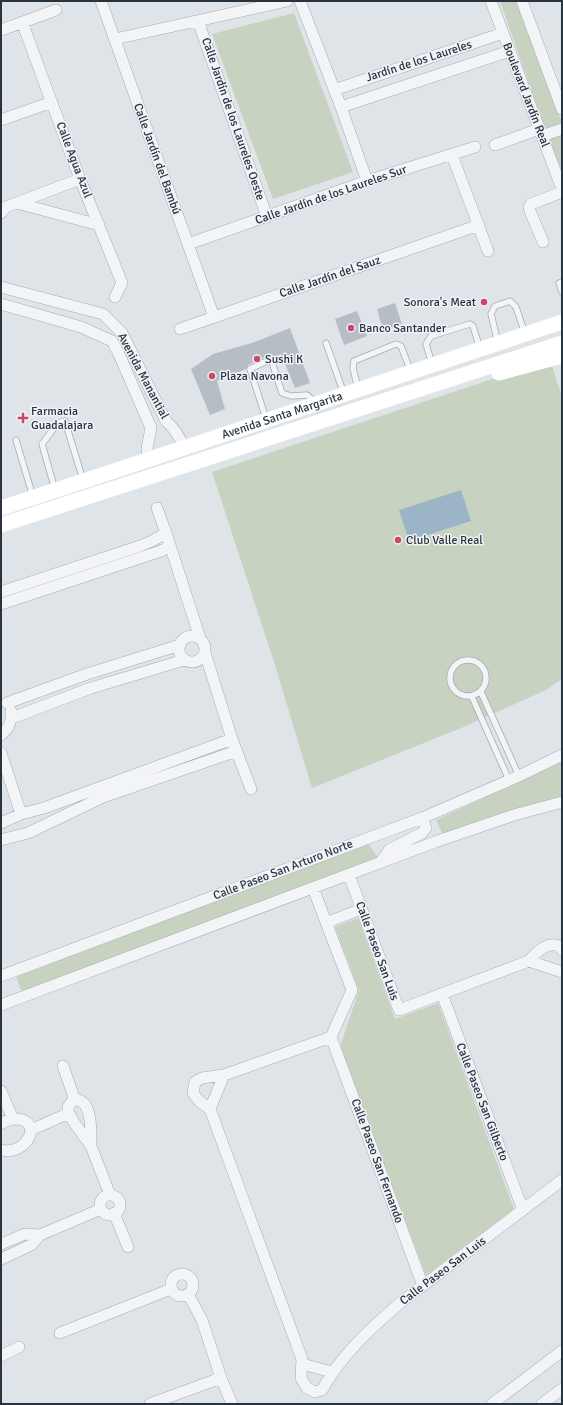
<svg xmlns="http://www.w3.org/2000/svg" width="563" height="1405" font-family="Signika,sans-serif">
  <rect width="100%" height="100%" fill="#dfe4e8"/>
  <!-- green -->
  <path fill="#c7d2c1" d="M500,1H516L562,123L545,129Z
    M294,13L353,172L273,199L212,34Z
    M562,134V173L549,139Z
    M550,360L562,397V679L546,690L461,728L312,788L275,665L212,472Z
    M562,762V799L443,835L436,820Z
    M366,840L378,858L25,991L20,989L16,973Z
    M358,918L395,1019L438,1003L514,1209L426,1275L340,1047L359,990L335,927Z"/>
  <!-- water -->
  <path fill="#9bb5c7" d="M461,490L471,521L409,541L399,510Z"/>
  <!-- building -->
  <path fill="#b7bdc5" d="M395,303L402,324L383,331L377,309Z
    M357,311L367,336L344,345L335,319Z
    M290,328L310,383L295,388L281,354L275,357L272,355H269L248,365L246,369L217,381L225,409L210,415L191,369L213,354L252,343Z"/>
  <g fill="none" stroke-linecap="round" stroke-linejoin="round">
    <defs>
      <path id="service" d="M562,282L559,283L562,292
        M326,343L344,394
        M498,343L491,314L495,306L510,301L516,307L525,334
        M432,364L426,344L431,336L470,324L473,326L480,349
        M358,389L353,368L354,361L396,344L401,346L411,372
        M266,419L250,369L271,359L282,393L291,396L307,395L315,402
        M16,440L33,497
        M55,490L42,444L58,423L65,421L83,480
        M450 678a18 18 0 1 1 36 0a18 18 0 1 1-36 0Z
        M481,692L519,776
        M472,697L509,780"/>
      <path id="minor" d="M101,1L214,317
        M300,1L341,107L367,181
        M491,1L562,189
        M522,1L562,109
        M198,21L267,217
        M22,22L80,179L122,283L115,297
        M1,30L56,10
        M115,39L287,1
        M334,90L503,33
        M341,107L510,51
        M1,120L52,102
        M542,136L562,129
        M495,145L539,129
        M452,155L488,251
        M17,203L99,225
        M1,213L6,207L80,179
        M543,242L530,211L529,207L531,204L562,192
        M188,244L367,181L475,147
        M1,287L103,314L122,333L166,421C175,429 180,437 184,448
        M1,304L81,327L112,341L118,352L151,428L147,448L148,460
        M180,329L479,225
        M157,508L166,533L200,638
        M1,592L140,546L152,541L166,533
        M1,604L161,551L170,546
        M179 649a13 13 0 1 1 26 0a13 13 0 1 1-26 0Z
        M205,653L232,739L251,789
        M7,703L87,674L180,645
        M12,718L91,688L184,660
        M1,735C9,729 12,722 11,711
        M1,753L21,814
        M1,823L21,814L44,808L232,739
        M1,840L28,833L103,797L237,751
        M381,862L389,850L422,833L426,828L422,818
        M349,875L399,1010L529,961C536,952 548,941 559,946L562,950
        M313,888L352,990L331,1037L224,1075L202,1078L195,1082L193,1093L199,1101L210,1109L302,1359L301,1378L307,1388L315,1392L322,1390C342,1354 369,1330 400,1303L562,1180
        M326,923L361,909
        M529,961L562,972
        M1,976L422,818L519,776L562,755
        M442,994L523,1210
        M1,1005L435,842L514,815L562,802
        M331,1037L423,1286
        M63,1066L75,1100
        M1,1091L13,1119
        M210,1109L224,1075
        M1,1124C6,1120 10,1119 16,1119C44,1120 28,1156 1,1150
        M31,1130L69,1113
        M91,1146C91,1134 93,1096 73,1100L68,1107V1111L73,1121L91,1146L110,1195
        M100 1205a10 10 0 1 1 20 0a10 10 0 1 1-20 0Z
        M114,1213L128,1247
        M1,1244L25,1234L40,1235
        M1,1259L31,1245L40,1235L101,1209
        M171 1285a11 11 0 1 1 22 0a11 11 0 1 1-22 0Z
        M188,1294L202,1320L221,1378L232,1404
        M60,1333L171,1289
        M1,1356L19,1347
        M302,1364L332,1372
        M150,1404L221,1378
        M492,1404L562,1351
        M542,1404L562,1389"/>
    </defs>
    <!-- service casing -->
    <use href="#service" stroke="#a5abb2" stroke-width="7"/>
    <!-- minor casing -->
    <use href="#minor" stroke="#a5abb2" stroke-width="12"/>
    <!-- service -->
    <use href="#service" stroke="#f2f4f7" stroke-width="5.5"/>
    <!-- minor -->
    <use href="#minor" stroke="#f2f4f7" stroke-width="11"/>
    <!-- secondary -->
    <g stroke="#fff" stroke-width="15">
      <path d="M499,373L562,356"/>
      <path id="s1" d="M1,508L96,477L562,322"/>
      <path d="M1,525L562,343"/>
    </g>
  </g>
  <!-- markers -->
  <g fill="#ca4869" stroke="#eff2f6" stroke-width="1.5">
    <circle cx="484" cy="302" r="4"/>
    <circle cx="351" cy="328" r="4"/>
    <circle cx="257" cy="359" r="4"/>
    <circle cx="212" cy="376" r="4"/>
    <path d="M21 412h4v4h4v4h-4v4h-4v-4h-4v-4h4z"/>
    <circle cx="398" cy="540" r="4"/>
  </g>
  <g text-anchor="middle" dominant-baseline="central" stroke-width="3" stroke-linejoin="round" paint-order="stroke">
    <!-- street labels -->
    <g font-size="12" fill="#29333f" stroke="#eff2f6">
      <text transform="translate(419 61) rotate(-18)">Jardín de los Laureles</text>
      <text transform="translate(526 95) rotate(69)">Boulevard Jardín Real</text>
      <text transform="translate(233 119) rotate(71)">Calle Jardín de los Laureles Oeste</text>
      <text transform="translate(157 159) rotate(70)">Calle Jardín del Bambú</text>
      <text transform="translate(74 160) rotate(69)">Calle Agua Azul</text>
      <text transform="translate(331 195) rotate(-19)">Calle Jardín de los Laureles Sur</text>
      <text transform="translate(330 277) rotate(-19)">Calle Jardín del Sauz</text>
      <text transform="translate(143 376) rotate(62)">Avenida Manantial</text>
      <text stroke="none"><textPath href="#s1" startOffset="296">Avenida Santa Margarita</textPath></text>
      <text transform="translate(283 870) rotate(-21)">Calle Paseo San Arturo Norte</text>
      <text transform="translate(377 951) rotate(70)">Calle Paseo San Luis</text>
      <text transform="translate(482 1102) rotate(69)">Calle Paseo San Gilberto</text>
      <text transform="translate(377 1161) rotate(70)">Calle Paseo San Fernando</text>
      <text transform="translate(443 1271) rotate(-37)">Calle Paseo San Luis</text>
    </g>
    <!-- poi labels -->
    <g font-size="12" fill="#29333f" stroke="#eff2f6" text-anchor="start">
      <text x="476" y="302" text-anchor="end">Sonora's Meat</text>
      <text x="359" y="328">Banco Santander</text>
      <text x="265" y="359">Sushi K</text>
      <text x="220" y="376">Plaza Navona</text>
      <text x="31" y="411">Farmacia<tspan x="31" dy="14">Guadalajara</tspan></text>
      <text x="406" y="540">Club Valle Real</text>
    </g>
  </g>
  <!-- border -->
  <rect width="563" height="1405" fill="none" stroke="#29333f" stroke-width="4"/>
</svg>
